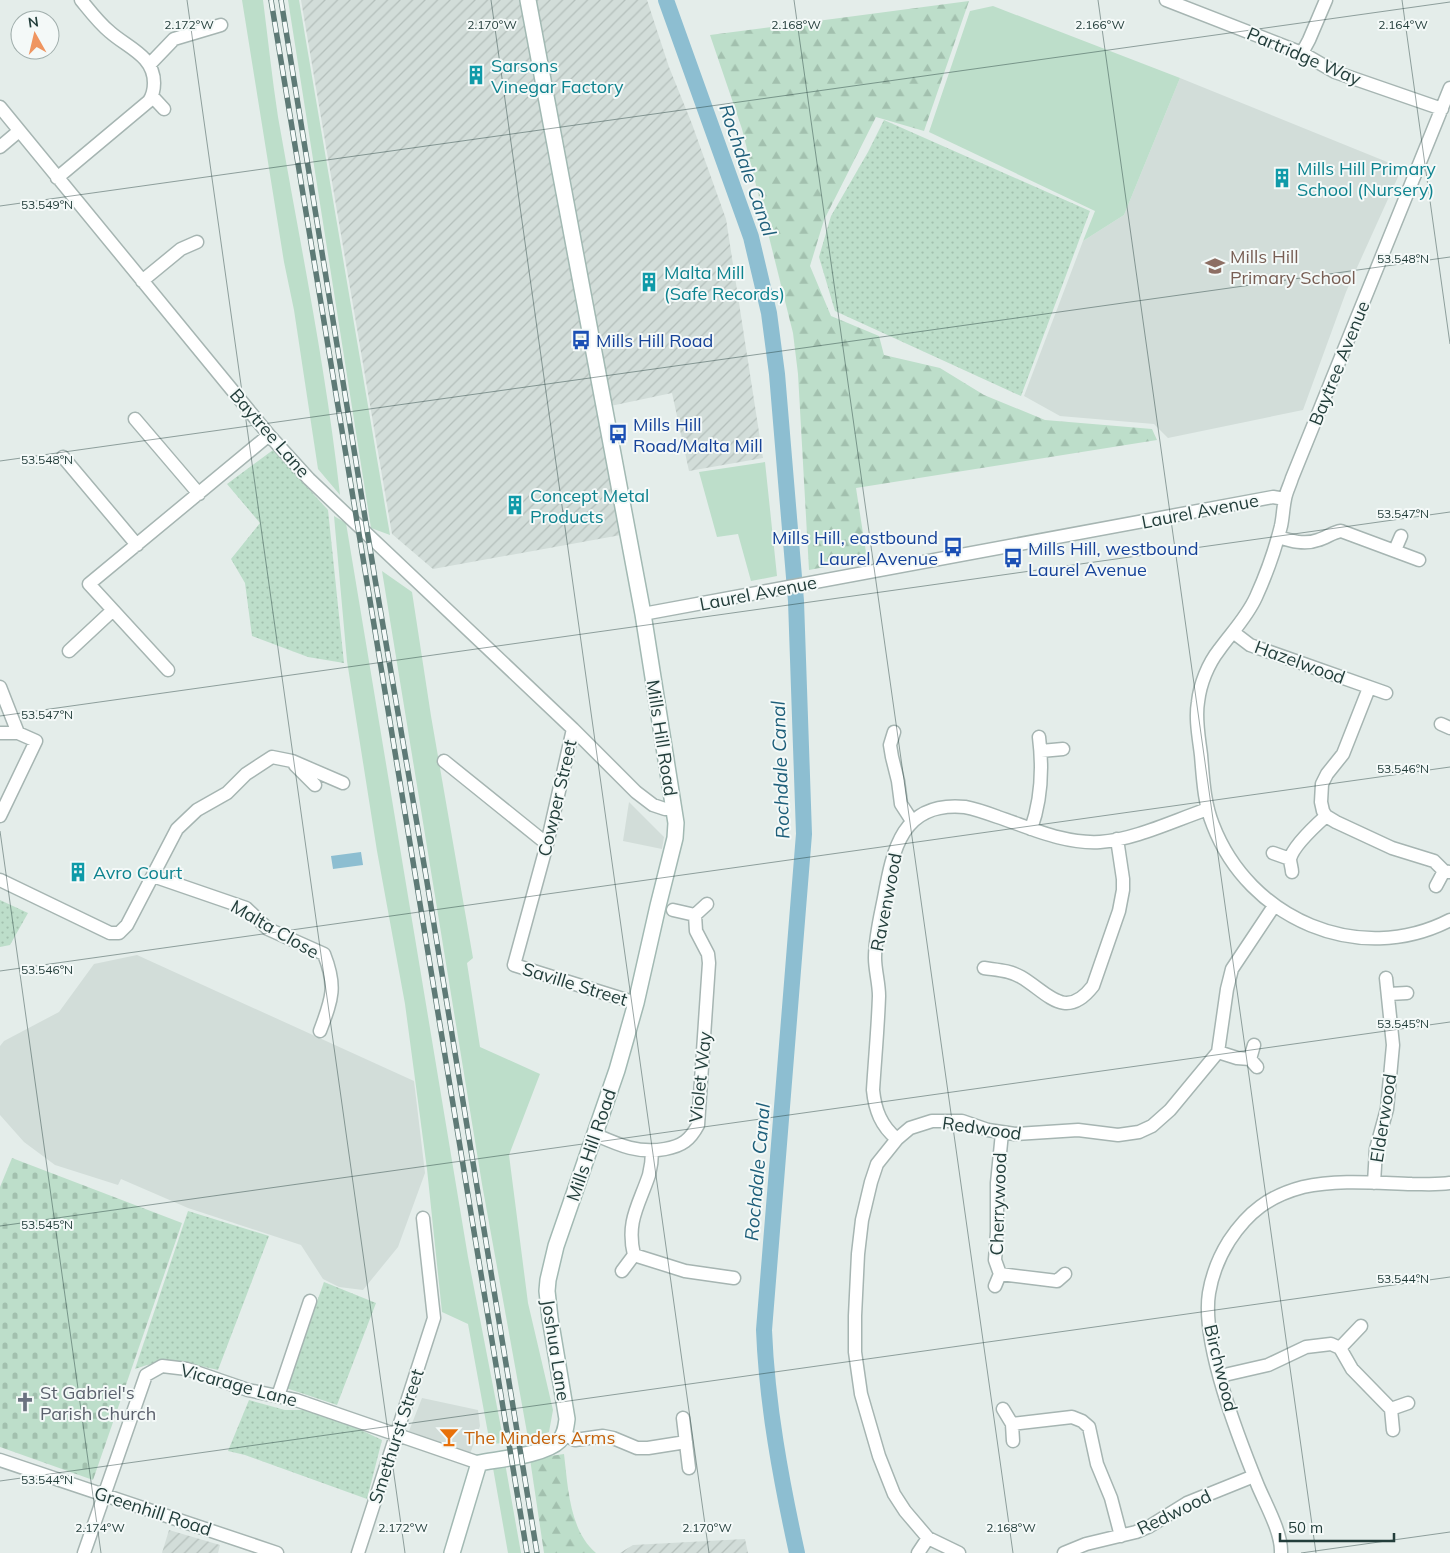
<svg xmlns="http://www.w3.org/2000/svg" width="1450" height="1553" font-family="Mulish,sans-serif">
  <defs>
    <pattern id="industrial-furrows" width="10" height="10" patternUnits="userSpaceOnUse" patternTransform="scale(1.25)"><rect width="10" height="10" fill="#d2ddd9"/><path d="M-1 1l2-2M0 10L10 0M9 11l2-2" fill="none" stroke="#b4bfbb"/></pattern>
    <pattern id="forest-firs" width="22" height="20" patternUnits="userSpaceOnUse" patternTransform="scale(1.25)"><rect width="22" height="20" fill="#bddeca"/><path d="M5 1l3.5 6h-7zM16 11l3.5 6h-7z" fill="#a2c0ae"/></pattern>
    <pattern id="cemetery-stones" width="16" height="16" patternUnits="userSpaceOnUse" patternTransform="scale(1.25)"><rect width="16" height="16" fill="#bddeca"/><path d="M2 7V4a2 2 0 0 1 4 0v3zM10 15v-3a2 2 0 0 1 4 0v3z" fill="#a2c0ae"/></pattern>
    <pattern id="park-dots" width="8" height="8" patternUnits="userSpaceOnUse" patternTransform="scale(1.25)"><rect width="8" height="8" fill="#bddeca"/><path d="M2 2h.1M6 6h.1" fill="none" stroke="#a2c0ae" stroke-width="1.8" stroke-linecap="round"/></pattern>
  </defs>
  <rect width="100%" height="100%" fill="#e4edea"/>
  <!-- built -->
  <path fill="#d2ddd9" d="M1180,78L1402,168L1346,292L1303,410L1168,438L1154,424L1060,416L1024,396L1083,241L1124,215Z
    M629,802L664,837L662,849L623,841Z
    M137,955L414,1081L425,1173L398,1247L363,1290L339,1287L323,1279L301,1245L188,1208L121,1179L118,1185L55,1165L24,1142L0,1115V1046L4,1041L59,1012L94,964Z
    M422,1398L478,1410L480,1426L470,1454L409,1431Z"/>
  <!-- industrial -->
  <path fill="url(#industrial-furrows)" d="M301,0H647L669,67L692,124L726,219L763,458L689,471L672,393L601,408L621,535L433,569L392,534Z
    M169,1530L220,1545L218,1553H162Z
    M745,1539L748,1553H620L633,1545Z"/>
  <!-- grass -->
  <path fill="#bddeca" d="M242,0H263C268,39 272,78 278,117C300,243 326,368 340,495L318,469L294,310L284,262Z
    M288,0H299L390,535L371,528Z
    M993,6L1180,78L1124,215L1083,241L1095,211L929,132L970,11Z
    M765,462L777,576L751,581L738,534L717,537L699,472Z
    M334,516L346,523L468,1257L504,1443L490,1444L468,1324L442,1312L427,1169L405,1004L377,851L347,661Z
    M382,571L412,592L431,716L473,958L467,963L480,1047L540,1074L509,1155L528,1303L553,1410L549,1432L528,1438L482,1184Z
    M505,1463L521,1553H508L493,1468Z"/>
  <!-- forest -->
  <path fill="url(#forest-firs)" d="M969,1L924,131L876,117L824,220L810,266L831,316L879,336L884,355L940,368L984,395L1045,420L1152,429L1157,440L856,488L867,559L809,570L798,374L793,333L742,129L710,35Z
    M564,1454C568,1486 569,1530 596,1553H544L530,1459Z"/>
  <!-- cemetery -->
  <path fill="url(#cemetery-stones)" d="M12,1158L182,1223L93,1480L0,1447V1187Z"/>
  <!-- park -->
  <path fill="url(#park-dots)" d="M884,120L1090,211L1021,396L835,311L819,257L831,216L868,152Z
    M273,450L328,510L344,663L308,657L252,636L245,583L231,559L260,523L227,484Z
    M0,900L28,913L10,945L0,947Z
    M188,1211L269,1236L218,1370L183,1362L147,1365L135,1369Z
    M324,1282L376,1303L337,1405L286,1388Z
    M249,1400L285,1410H308L359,1429L382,1440L367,1499L245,1455L228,1451Z"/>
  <!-- water -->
  <path fill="#8dbed1" d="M361,852L363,865L333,869L331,856Z"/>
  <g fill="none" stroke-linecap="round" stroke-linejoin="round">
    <!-- canal -->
    <path stroke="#8dbed1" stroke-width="16" d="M666,0L751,237L769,313L777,374L796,601L804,834L764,1330C767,1405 781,1480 797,1553"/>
    <defs>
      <path id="street" d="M1166,0L1302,53L1335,72L1442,109
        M1302,53L1309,40L1326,0
        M150,64L174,39L221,25
        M1450,88L1292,478C1290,485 1286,492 1285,499C1283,508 1283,517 1281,526C1275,550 1266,575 1256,597C1247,617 1232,632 1219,650C1208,664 1200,684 1198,702C1195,719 1199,738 1201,755C1203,778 1204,803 1213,825C1249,919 1359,967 1450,920
        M152,96L164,109
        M0,107L269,435L309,479L573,729L636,792L653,805L665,809H673
        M0,147L19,131
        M57,178L149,101C153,95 154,90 154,83C154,56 128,48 110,32C99,23 90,11 81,0
        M142,281L181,249L197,242
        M135,419L199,494
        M63,457L137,545
        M1278,537C1291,541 1305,545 1318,540C1326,538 1333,532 1341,531L1419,560
        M1395,550L1401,536
        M643,614L1273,497L1285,499
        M1233,632L1250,645L1386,693
        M69,651L113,610
        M168,670L89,584L269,435
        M0,687L18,733
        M1369,688L1343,754L1327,774L1322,784L1321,802L1323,811L1326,816L1336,822L1392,848L1434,861L1444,871L1450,872
        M1441,724L1450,728
        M573,729L547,844L514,965L636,1003
        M894,732L890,745L892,757L898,781L901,804L912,821
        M0,733H18L36,741L0,816
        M1041,751L1063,749
        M444,761L547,844
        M295,765L315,785
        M1031,829C1042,798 1043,769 1039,737
        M1273,853L1290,859
        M1292,872C1292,868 1290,863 1290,859C1293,846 1316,825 1326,816
        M153,876L246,908L268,929L324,954C337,987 332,999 320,1031
        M0,880L110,933H119L127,925L177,829L197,810L227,793L246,774L272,757L292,761L343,783
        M1436,886L1444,871
        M695,915L707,904
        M984,968C997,970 1009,970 1021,977C1047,992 1065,1022 1093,986L1119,911L1123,890V879L1117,839
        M1389,994L1407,993
        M1218,1052L1237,1058L1250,1059L1257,1067
        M1250,1059L1254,1045
        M594,1134C619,1145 638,1154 665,1149C682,1146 690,1140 698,1125L709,963L708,954L696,931L695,915L673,910
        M897,1139C881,1126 875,1110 873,1090C875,1058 878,1027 879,996C879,983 875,970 875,958C875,938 880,918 884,898C893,849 902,801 965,807C976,809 987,813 998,817C1031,828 1064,844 1100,842C1134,840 1175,820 1208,809
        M652,1151C652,1159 651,1167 649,1175C639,1205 626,1221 634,1255L685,1271L734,1278
        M1374,1183L1376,1149L1387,1109L1393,1045L1386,978
        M622,1271L634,1255
        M1000,1274L1057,1281L1065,1274
        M995,1286L1000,1274L995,1260L997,1232V1183L1002,1133
        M1340,1348L1361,1326
        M1220,1376L1268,1365L1306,1347L1331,1344L1340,1348L1352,1369L1391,1409L1393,1430
        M278,1396L310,1301
        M1003,1409L1012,1424L1013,1441
        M1391,1409L1408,1403
        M683,1418L689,1468
        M1012,1424L1072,1417L1082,1421L1089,1427L1097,1464L1111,1498L1121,1536
        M563,1434L575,1440L603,1436L613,1438L637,1448H648L686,1442
        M0,1460L277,1553
        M84,1553L146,1375L162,1366L187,1369L248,1390L296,1400L479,1463
        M358,1553L434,1318L423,1218
        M918,1553L928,1538
        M959,1553L928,1538L905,1511L894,1494L879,1456L861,1394L855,1352V1316L858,1254L862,1220L871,1182L877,1164L897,1139L910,1128L932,1121H962L988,1130L1015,1134L1078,1130L1118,1135L1139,1132L1152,1126L1170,1110L1218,1052L1227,989L1232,969L1274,906
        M1064,1553L1086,1544L1136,1532L1150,1526L1187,1503L1254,1476
        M1281,1553C1282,1533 1266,1505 1258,1486C1239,1439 1201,1343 1209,1293C1212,1275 1219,1257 1229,1241C1248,1212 1269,1196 1303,1187C1338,1179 1377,1183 1412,1184C1425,1184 1438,1185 1450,1183"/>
      <path id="secondary" d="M452,1553L479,1463C499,1459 545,1455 559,1441C565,1435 566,1427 567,1419L550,1318L547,1291L548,1280L556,1246L617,1070L636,1003L658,906L675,838L676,823L643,614L528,0"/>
    </defs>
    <!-- street casing -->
    <use href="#street" stroke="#a6b5b2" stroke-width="15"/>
    <!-- secondary casing -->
    <use href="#secondary" stroke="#a2b9b3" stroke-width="18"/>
    <!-- street -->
    <use href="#street" stroke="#fff" stroke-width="12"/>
    <!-- secondary -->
    <use href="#secondary" stroke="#fff" stroke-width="15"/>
    <defs>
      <path id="rail" d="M271,0L527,1553
        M281,0L375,579L427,882L537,1553"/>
    </defs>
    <!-- rail casing -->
    <use href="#rail" stroke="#5e7a76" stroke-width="5.5"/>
    <!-- rail -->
    <use href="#rail" stroke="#f4f9f8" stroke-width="4" stroke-dasharray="11" stroke-linecap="butt"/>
  </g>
  <!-- ticks -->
  <path fill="none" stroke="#233e3b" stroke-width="1" stroke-opacity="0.45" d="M187,0L405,1553M491,0L709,1553M794,0L1013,1553M1098,0L1316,1553M1402,0L1450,344M0,206L1450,2M0,461L1450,257M0,716L1450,512M0,831L101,1553M0,971L1450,767M0,1226L1450,1022M0,1481L1450,1277M1301,1553L1450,1532"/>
  <!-- icons -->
  <defs>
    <symbol id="building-bare" viewBox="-9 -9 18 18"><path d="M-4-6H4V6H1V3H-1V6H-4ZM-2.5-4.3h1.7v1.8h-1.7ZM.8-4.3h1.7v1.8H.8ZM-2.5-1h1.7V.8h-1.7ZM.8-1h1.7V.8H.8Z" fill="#0f9aa8" stroke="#f4f9f8" stroke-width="2.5" paint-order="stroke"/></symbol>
    <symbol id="school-bare" viewBox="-9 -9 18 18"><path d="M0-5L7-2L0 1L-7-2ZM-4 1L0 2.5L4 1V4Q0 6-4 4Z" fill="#8d6e63" stroke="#f4f9f8" stroke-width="2.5" paint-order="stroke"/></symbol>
    <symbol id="bus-bare" viewBox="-9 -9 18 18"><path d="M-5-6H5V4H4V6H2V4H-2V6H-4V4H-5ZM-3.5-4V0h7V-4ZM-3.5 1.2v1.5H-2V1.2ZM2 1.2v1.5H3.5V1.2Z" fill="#1a4fb4" stroke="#f4f9f8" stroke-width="2.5" paint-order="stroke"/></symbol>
    <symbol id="church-bare" viewBox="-9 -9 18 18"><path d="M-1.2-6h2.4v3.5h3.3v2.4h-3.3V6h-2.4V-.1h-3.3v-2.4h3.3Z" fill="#6b7280" stroke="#f4f9f8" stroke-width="2.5" paint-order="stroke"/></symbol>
    <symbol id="bar-bare" viewBox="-9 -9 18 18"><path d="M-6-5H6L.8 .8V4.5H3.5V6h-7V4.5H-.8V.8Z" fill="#e8710a" stroke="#f4f9f8" stroke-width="2.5" paint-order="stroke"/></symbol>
  </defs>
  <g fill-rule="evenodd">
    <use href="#building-bare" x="462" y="61" width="28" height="28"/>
    <use href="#building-bare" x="1268" y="164" width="28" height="28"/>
    <use href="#school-bare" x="1201" y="252" width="28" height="28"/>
    <use href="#building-bare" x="635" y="268" width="28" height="28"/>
    <use href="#bus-bare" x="567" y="326" width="28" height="28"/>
    <use href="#bus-bare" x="604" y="420" width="28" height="28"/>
    <use href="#building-bare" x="501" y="491" width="28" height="28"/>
    <use href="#bus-bare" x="939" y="533" width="28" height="28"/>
    <use href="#bus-bare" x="999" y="544" width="28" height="28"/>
    <use href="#building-bare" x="64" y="858" width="28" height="28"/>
    <use href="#church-bare" x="11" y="1388" width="28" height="28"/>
    <use href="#bar-bare" x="435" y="1423" width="28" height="28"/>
  </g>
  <g text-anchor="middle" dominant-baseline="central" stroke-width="4" stroke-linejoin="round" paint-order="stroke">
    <!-- street labels -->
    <g font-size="18" fill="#233e3b" stroke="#f4f9f8">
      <text transform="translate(1304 56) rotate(23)">Partridge Way</text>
      <text transform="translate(1339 363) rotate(-68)">Baytree Avenue</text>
      <text transform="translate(270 433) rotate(49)">Baytree Lane</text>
      <text transform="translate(1200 511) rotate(-11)">Laurel Avenue</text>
      <text transform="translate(758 593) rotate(-11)">Laurel Avenue</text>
      <text transform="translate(1300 662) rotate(20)">Hazelwood</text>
      <text transform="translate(662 738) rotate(81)">Mills Hill Road</text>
      <text transform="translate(557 798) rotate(-77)">Cowper Street</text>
      <text transform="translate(886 902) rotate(-79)">Ravenwood</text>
      <text transform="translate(275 929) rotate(30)">Malta Close</text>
      <text transform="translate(575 984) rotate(17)">Saville Street</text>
      <text transform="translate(700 1077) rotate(-84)">Violet Way</text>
      <text transform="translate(1383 1118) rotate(-81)">Elderwood</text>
      <text transform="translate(982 1128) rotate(8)">Redwood</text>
      <text transform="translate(591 1145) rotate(-71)">Mills Hill Road</text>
      <text transform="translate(998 1204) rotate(-88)">Cherrywood</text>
      <text transform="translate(556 1350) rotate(81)">Joshua Lane</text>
      <text transform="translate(1221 1368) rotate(76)">Birchwood</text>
      <text transform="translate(239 1385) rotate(15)">Vicarage Lane</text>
      <text transform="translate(396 1436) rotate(-72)">Smethurst Street</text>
      <text transform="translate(153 1511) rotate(18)">Greenhill Road</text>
      <text transform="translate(1174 1512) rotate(-26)">Redwood</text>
    </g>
    <!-- culture labels -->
    <g font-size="18" fill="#0d838f" stroke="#f4f9f8" text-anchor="start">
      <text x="491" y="65">Sarsons<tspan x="491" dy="21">Vinegar Factory</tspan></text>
      <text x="1297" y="168">Mills Hill Primary<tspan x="1297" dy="21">School (Nursery)</tspan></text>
      <text x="664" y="272">Malta Mill<tspan x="664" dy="21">(Safe Records)</tspan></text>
      <text x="530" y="495">Concept Metal<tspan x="530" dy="21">Products</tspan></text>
      <text x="93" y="872">Avro Court</text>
    </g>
    <!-- education labels -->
    <g font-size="18" fill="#785e54" stroke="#f4f9f8" text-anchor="start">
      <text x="1230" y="256">Mills Hill<tspan x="1230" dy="21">Primary School</tspan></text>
    </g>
    <!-- transit labels -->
    <g font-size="18" fill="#164399" stroke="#f4f9f8" text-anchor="start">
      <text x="596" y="340">Mills Hill Road</text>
      <text x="633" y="424">Mills Hill<tspan x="633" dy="21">Road/Malta Mill</tspan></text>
      <text x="938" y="537" text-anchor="end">Mills Hill, eastbound<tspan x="938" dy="21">Laurel Avenue</tspan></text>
      <text x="1028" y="548">Mills Hill, westbound<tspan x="1028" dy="21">Laurel Avenue</tspan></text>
    </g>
    <!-- worship labels -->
    <g font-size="18" fill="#5b616d" stroke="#f4f9f8" text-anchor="start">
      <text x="40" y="1392">St Gabriel's<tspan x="40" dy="21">Parish Church</tspan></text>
    </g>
    <!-- food labels -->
    <g font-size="18" fill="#c56008" stroke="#f4f9f8" text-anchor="start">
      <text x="464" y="1437">The Minders Arms</text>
    </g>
    <!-- water labels -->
    <g font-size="19" font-style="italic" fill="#1e5f7a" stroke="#f4f9f8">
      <text transform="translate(748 170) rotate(71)">Rochdale Canal</text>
      <text transform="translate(780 770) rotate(-92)">Rochdale Canal</text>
      <text transform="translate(757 1172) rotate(-85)">Rochdale Canal</text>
    </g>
  </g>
  <g font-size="12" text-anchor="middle" fill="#233e3b" stroke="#f4f9f8" stroke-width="4" stroke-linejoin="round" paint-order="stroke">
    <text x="189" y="29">2.172°W</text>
    <text x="492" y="29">2.170°W</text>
    <text x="796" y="29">2.168°W</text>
    <text x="1100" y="29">2.166°W</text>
    <text x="1403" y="29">2.164°W</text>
    <text x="47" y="209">53.549°N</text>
    <text x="1403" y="263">53.548°N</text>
    <text x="47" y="464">53.548°N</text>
    <text x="1403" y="518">53.547°N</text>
    <text x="47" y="719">53.547°N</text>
    <text x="1403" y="773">53.546°N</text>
    <text x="47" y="974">53.546°N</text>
    <text x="1403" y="1028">53.545°N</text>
    <text x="47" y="1229">53.545°N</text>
    <text x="1403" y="1283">53.544°N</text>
    <text x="47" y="1484">53.544°N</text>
    <text x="100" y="1532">2.174°W</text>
    <text x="403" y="1532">2.172°W</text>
    <text x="707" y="1532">2.170°W</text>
    <text x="1011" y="1532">2.168°W</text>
  </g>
  <!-- north arrow -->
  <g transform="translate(35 35) rotate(352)"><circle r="24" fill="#f4f9f8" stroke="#a0aeac"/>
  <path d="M0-4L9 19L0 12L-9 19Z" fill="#ef9560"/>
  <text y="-8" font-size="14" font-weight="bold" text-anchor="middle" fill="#233e3b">N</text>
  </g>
  <!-- scale -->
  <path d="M1280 1533v8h114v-8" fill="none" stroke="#233e3b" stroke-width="2.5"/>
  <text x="1288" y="1533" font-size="15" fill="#233e3b" stroke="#f4f9f8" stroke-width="4" paint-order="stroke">50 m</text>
</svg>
